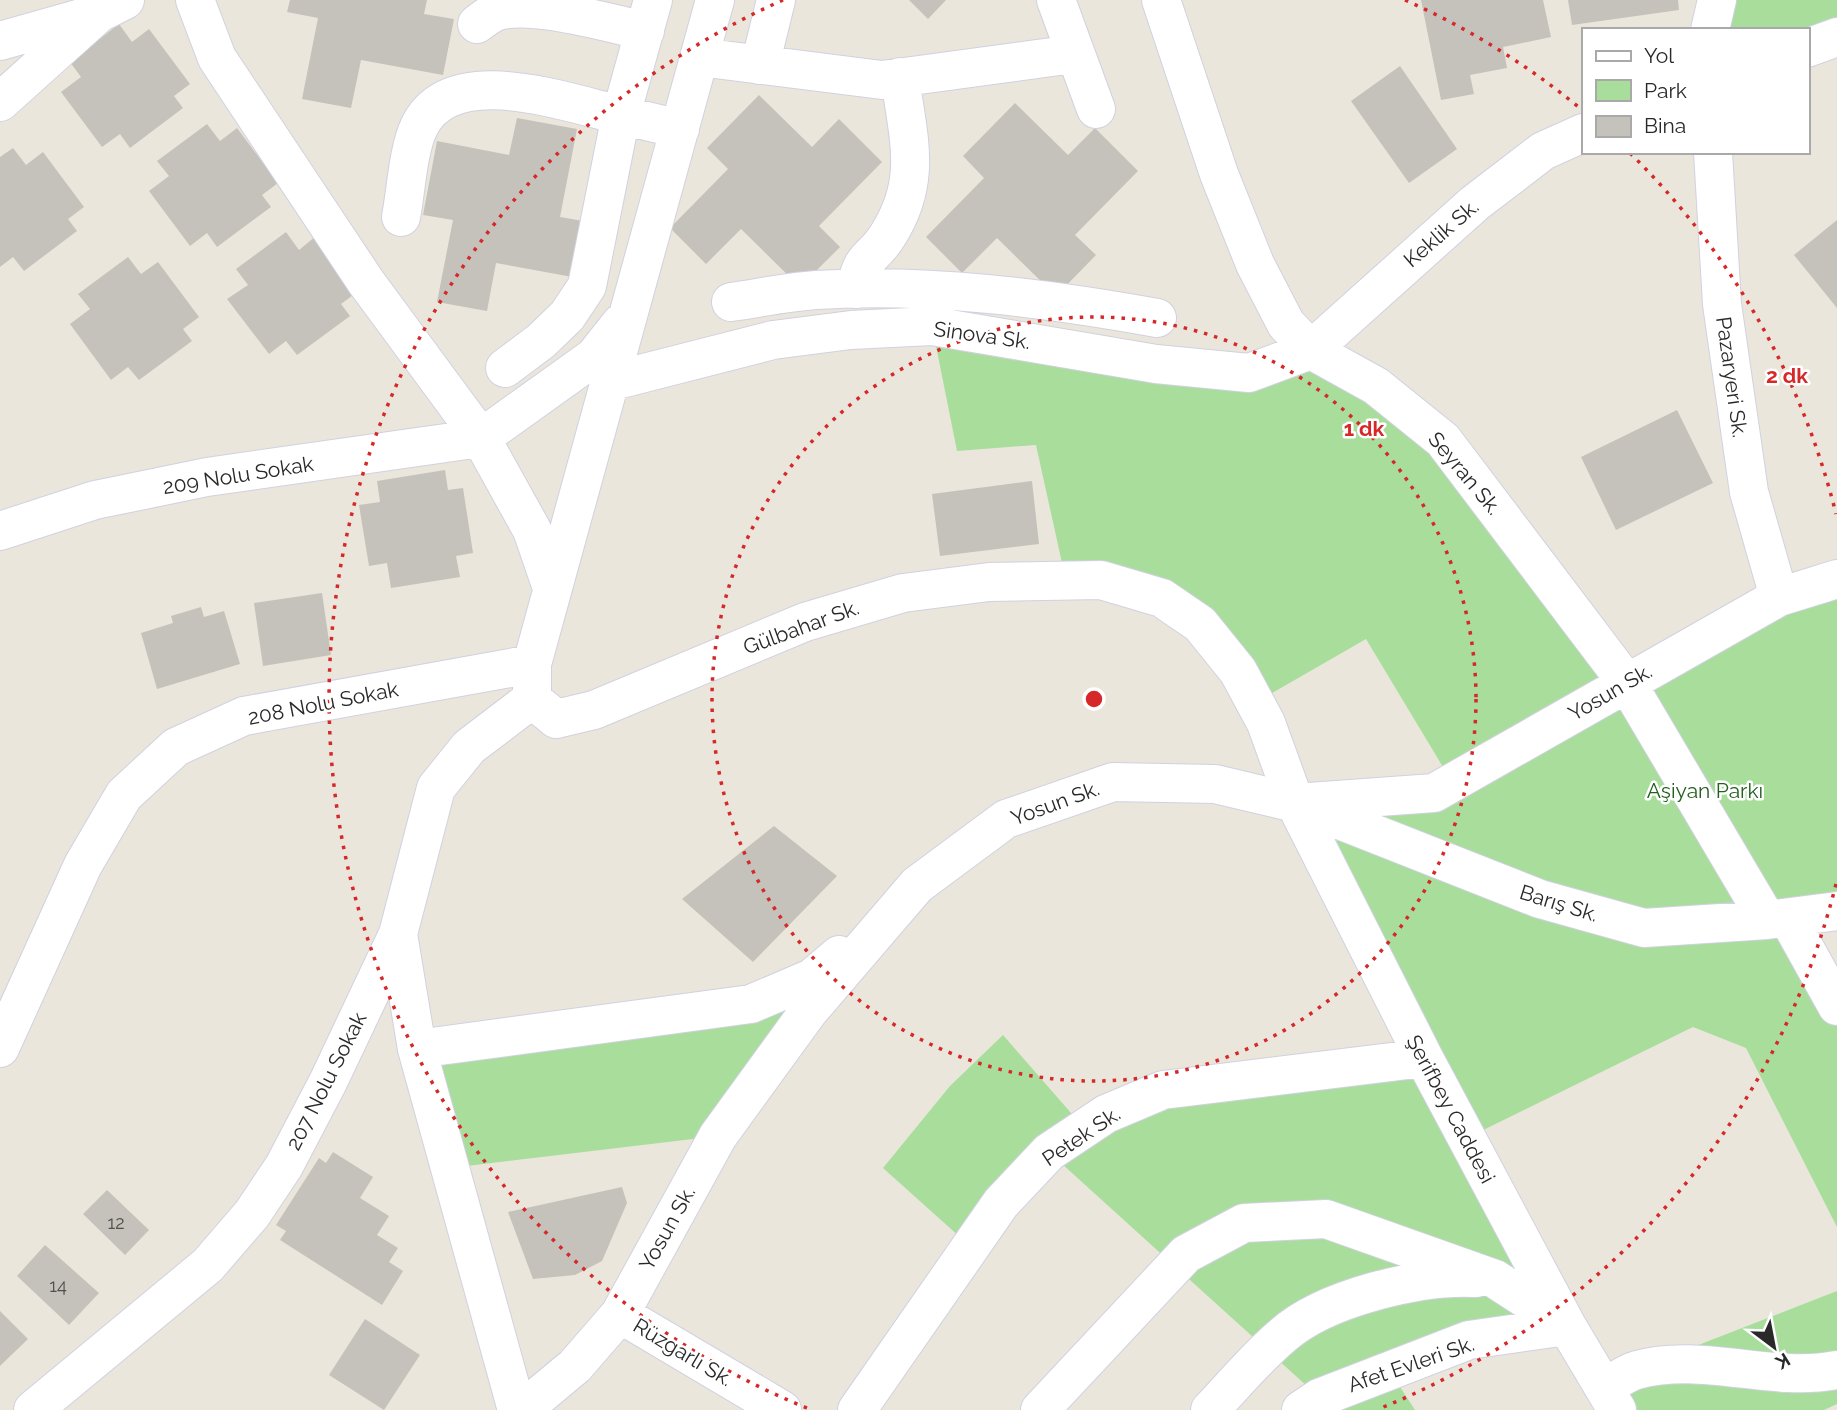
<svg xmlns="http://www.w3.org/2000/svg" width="1837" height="1410" font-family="Raleway,sans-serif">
  <rect width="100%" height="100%" fill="#eae6db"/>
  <!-- green -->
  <path fill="#a8dd9c" d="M1717,0H1837V37L1807,30H1710Z
    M932,326L1156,364L1311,350L1376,386L1627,682L1837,579V911L1788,917L1837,1006V1227L1746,1048L1693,1027L1467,1138L1567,1326L1389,1370L1415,1410H1301L1319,1397L1050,1153L970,1246L883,1168L950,1086L1003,1035L1085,1129L1106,1114L1423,1058L1295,803L1452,782L1366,639L1255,703L1200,624L1066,581L1036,445L957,451Z
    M812,978L718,1136L450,1168L417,1049Z
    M1837,1291V1404L1824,1410H1617L1634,1370Z"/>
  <!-- building -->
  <path fill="#c5c2bb" d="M290,0H427L424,14L454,19L443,75L361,60L351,108L302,99L318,18L287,12Z
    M909,0H946L928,19Z
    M1421,0H1543L1551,37L1503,47L1507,68L1470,75L1474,94L1441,100Z
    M1568,0H1678L1679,10L1572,25Z
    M119,24L132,42L149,29L190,84L174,96L183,108L130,148L120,134L102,147L61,92L81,77L70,62Z
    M1400,66L1457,149L1409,183L1351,101Z
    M759,95L812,147L839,119L882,162L819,226L840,247L800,287L741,229L706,264L670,228L728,169L707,148Z
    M1015,103L1068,155L1095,128L1138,171L1075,235L1096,255L1056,296L997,238L962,273L926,237L984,178L963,156Z
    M517,118L577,129L560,217L589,222L578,278L496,263L487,311L437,302L453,220L423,215L437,141L509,155Z
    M207,124L220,141L237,128L278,183L262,195L271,207L217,247L207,233L190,246L149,191L169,176L157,161Z
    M13,148L26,165L43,152L84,207L68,219L77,231L24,271L13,257L0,267V157Z
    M1837,220V308L1794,255Z
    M286,232L299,250L316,236L357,292L341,304L350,316L297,355L286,341L269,354L227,299L248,285L236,269Z
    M128,257L141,274L158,262L199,317L183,329L192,341L139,380L128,367L111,380L70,324L90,309L78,294Z
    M1677,410L1713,483L1616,530L1581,457Z
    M445,470L448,490L463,488L473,553L456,556L460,577L391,588L387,563L369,566L359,505L380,502L377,481Z
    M1032,481L1039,544L940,556L932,494Z
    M322,593L331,655L263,666L254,603Z
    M201,607L204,617L224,611L240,664L157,689L141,633L173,623L171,616Z
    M774,826L837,876L753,962L682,899Z
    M333,1152L373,1177L360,1198L389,1216L377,1235L398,1248L389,1262L403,1271L382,1305L280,1240L286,1231L276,1225L319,1158L326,1163Z
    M622,1187L627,1203L602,1261L575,1275L533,1279L508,1212Z
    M107,1190L149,1230L125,1255L83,1214Z
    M45,1245L99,1293L69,1325L17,1276Z
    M0,1311L28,1339L0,1366Z
    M365,1319L420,1355L384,1410L329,1375Z"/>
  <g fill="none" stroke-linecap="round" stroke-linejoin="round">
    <defs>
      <path id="minor" d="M195,0L217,58L366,282L481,438L532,530L552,588
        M653,0L621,115L680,129
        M715,0L532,664V699L556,719L594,710L805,622L903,593L989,582L1101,580L1162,598L1200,624L1238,671L1266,723L1295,803L1424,1058L1567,1326L1617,1410
        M1056,0L1096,109
        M1161,0L1219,174L1255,264L1286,324L1311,350L1376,386L1443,440L1627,683L1767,920
        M477,24C482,20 489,15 495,12C530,0 608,23 645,31
        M1710,30L1717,0
        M0,41L92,15
        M1807,48L1837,37
        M699,57L882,80L1074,54
        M760,65L776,0
        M0,102L99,13L125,0
        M1713,152L1722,304L1749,492L1779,597
        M401,217C406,191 408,150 419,127C451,60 566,103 621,115L587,286L567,316L541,341L505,368
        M856,289C861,254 873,260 888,235C923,180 908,138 900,77
        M731,302C759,298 787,292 816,290C929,283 1045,298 1157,318
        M609,382L773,340L851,330L932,326L1156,364L1249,373L1311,350L1475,203L1543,151L1583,133
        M0,531L95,500L207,477L481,438L594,357L621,323
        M1304,806L1540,899L1644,928L1767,920L1837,911
        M1788,918L1837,1006
        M398,934L417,1049L517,1410
        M0,1048L83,865L124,795L176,747L244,716L532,664
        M417,1049L751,1004L812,978L839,955
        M620,1314L782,1410
        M1604,1388C1614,1382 1626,1373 1637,1370C1702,1352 1771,1383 1837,1370
        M33,1410L208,1265L252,1214L284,1166L328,1082L398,934L436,788L469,747L532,699
        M522,1410L575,1366L620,1314L718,1136L808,1012L917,885L1006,819L1113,782L1215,784L1295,803L1434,793L1779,597L1837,579
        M857,1410L1001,1203L1049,1152L1106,1114L1163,1090L1424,1058
        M1040,1410L1186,1254L1244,1223L1326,1219L1495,1279L1566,1325
        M1210,1410C1233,1386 1256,1358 1282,1336C1324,1298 1420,1275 1476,1278
        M1301,1410L1319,1398L1469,1340L1567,1326"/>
    </defs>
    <!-- minor casing -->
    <use href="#minor" stroke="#d1d1e1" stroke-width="40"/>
    <!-- minor -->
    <use href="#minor" stroke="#fff" stroke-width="38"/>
  </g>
  <!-- distance rings -->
  <g fill="none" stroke="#d62828" stroke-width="3.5" stroke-dasharray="3.5 7">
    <circle cx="1094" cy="699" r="382"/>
    <path d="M1836 884A765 765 0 0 1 1381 1408M807 1408A765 765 0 0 1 783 0M1405 0A765 765 0 0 1 1581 109M1630 153A765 765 0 0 1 1836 514"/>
  </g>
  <g text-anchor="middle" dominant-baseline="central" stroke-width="5" stroke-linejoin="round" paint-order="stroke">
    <!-- number labels -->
    <g font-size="18" fill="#504f4e">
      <text x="116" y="1222">12</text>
      <text x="58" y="1285">14</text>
    </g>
    <!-- street labels -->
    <g font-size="21" fill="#292929" stroke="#fff">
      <text transform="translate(1441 233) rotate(-41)">Keklik Sk.</text>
      <text transform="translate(982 335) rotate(8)">Sinova Sk.</text>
      <text transform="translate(1732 377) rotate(82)">Pazaryeri Sk.</text>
      <text transform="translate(1465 473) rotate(50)">Seyran Sk.</text>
      <text transform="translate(238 475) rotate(-9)">209 Nolu Sokak</text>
      <text transform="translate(801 627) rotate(-20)">Gülbahar Sk.</text>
      <text transform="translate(1610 692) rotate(-30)">Yosun Sk.</text>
      <text transform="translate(323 703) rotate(-11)">208 Nolu Sokak</text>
      <text transform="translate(1055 803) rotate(-20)">Yosun Sk.</text>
      <text transform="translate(1559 903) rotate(17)">Barış Sk.</text>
      <text transform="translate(326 1081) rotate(-63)">207 Nolu Sokak</text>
      <text transform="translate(1451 1109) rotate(62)">Şerifbey Caddesi</text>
      <text transform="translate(1081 1136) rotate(-34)">Petek Sk.</text>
      <text transform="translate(667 1228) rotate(-61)">Yosun Sk.</text>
      <text transform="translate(683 1352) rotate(31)">Rüzgarlı Sk.</text>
      <text transform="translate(1411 1364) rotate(-19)">Afet Evleri Sk.</text>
    </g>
    <!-- park labels -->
    <g font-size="21" fill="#235f1f" stroke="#fff">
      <text x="1705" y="790">Aşiyan Parkı</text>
    </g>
  </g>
  <circle cx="1094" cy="699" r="10" fill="#d62828" stroke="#fff" stroke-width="3.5"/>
  <g font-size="21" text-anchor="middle" font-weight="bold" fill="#d62828" stroke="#fff" stroke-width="5" stroke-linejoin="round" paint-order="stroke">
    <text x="1787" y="383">2 dk</text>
    <text x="1364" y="436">1 dk</text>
  </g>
  <!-- legend -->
  <rect x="1582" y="28" width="228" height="126" fill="#ffffff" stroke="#a9a9a9" stroke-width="2"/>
  <rect x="1596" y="51" width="35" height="10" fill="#ffffff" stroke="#a9a9a9" stroke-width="2"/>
  <text x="1644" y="63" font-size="21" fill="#292929">Yol</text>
  <rect x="1596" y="80" width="35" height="21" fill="#a8dd9c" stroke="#a9a9a9" stroke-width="2"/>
  <text x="1644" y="98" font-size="21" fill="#292929">Park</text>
  <rect x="1596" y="116" width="35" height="21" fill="#c5c2bb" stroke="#a9a9a9" stroke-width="2"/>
  <text x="1644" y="133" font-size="21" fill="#292929">Bina</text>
  <!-- north arrow -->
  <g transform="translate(1774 1347) rotate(148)" stroke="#ffffff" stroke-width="5" paint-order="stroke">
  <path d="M0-5L12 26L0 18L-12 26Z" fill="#292929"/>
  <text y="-10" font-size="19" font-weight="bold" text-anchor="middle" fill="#292929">K</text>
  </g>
</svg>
